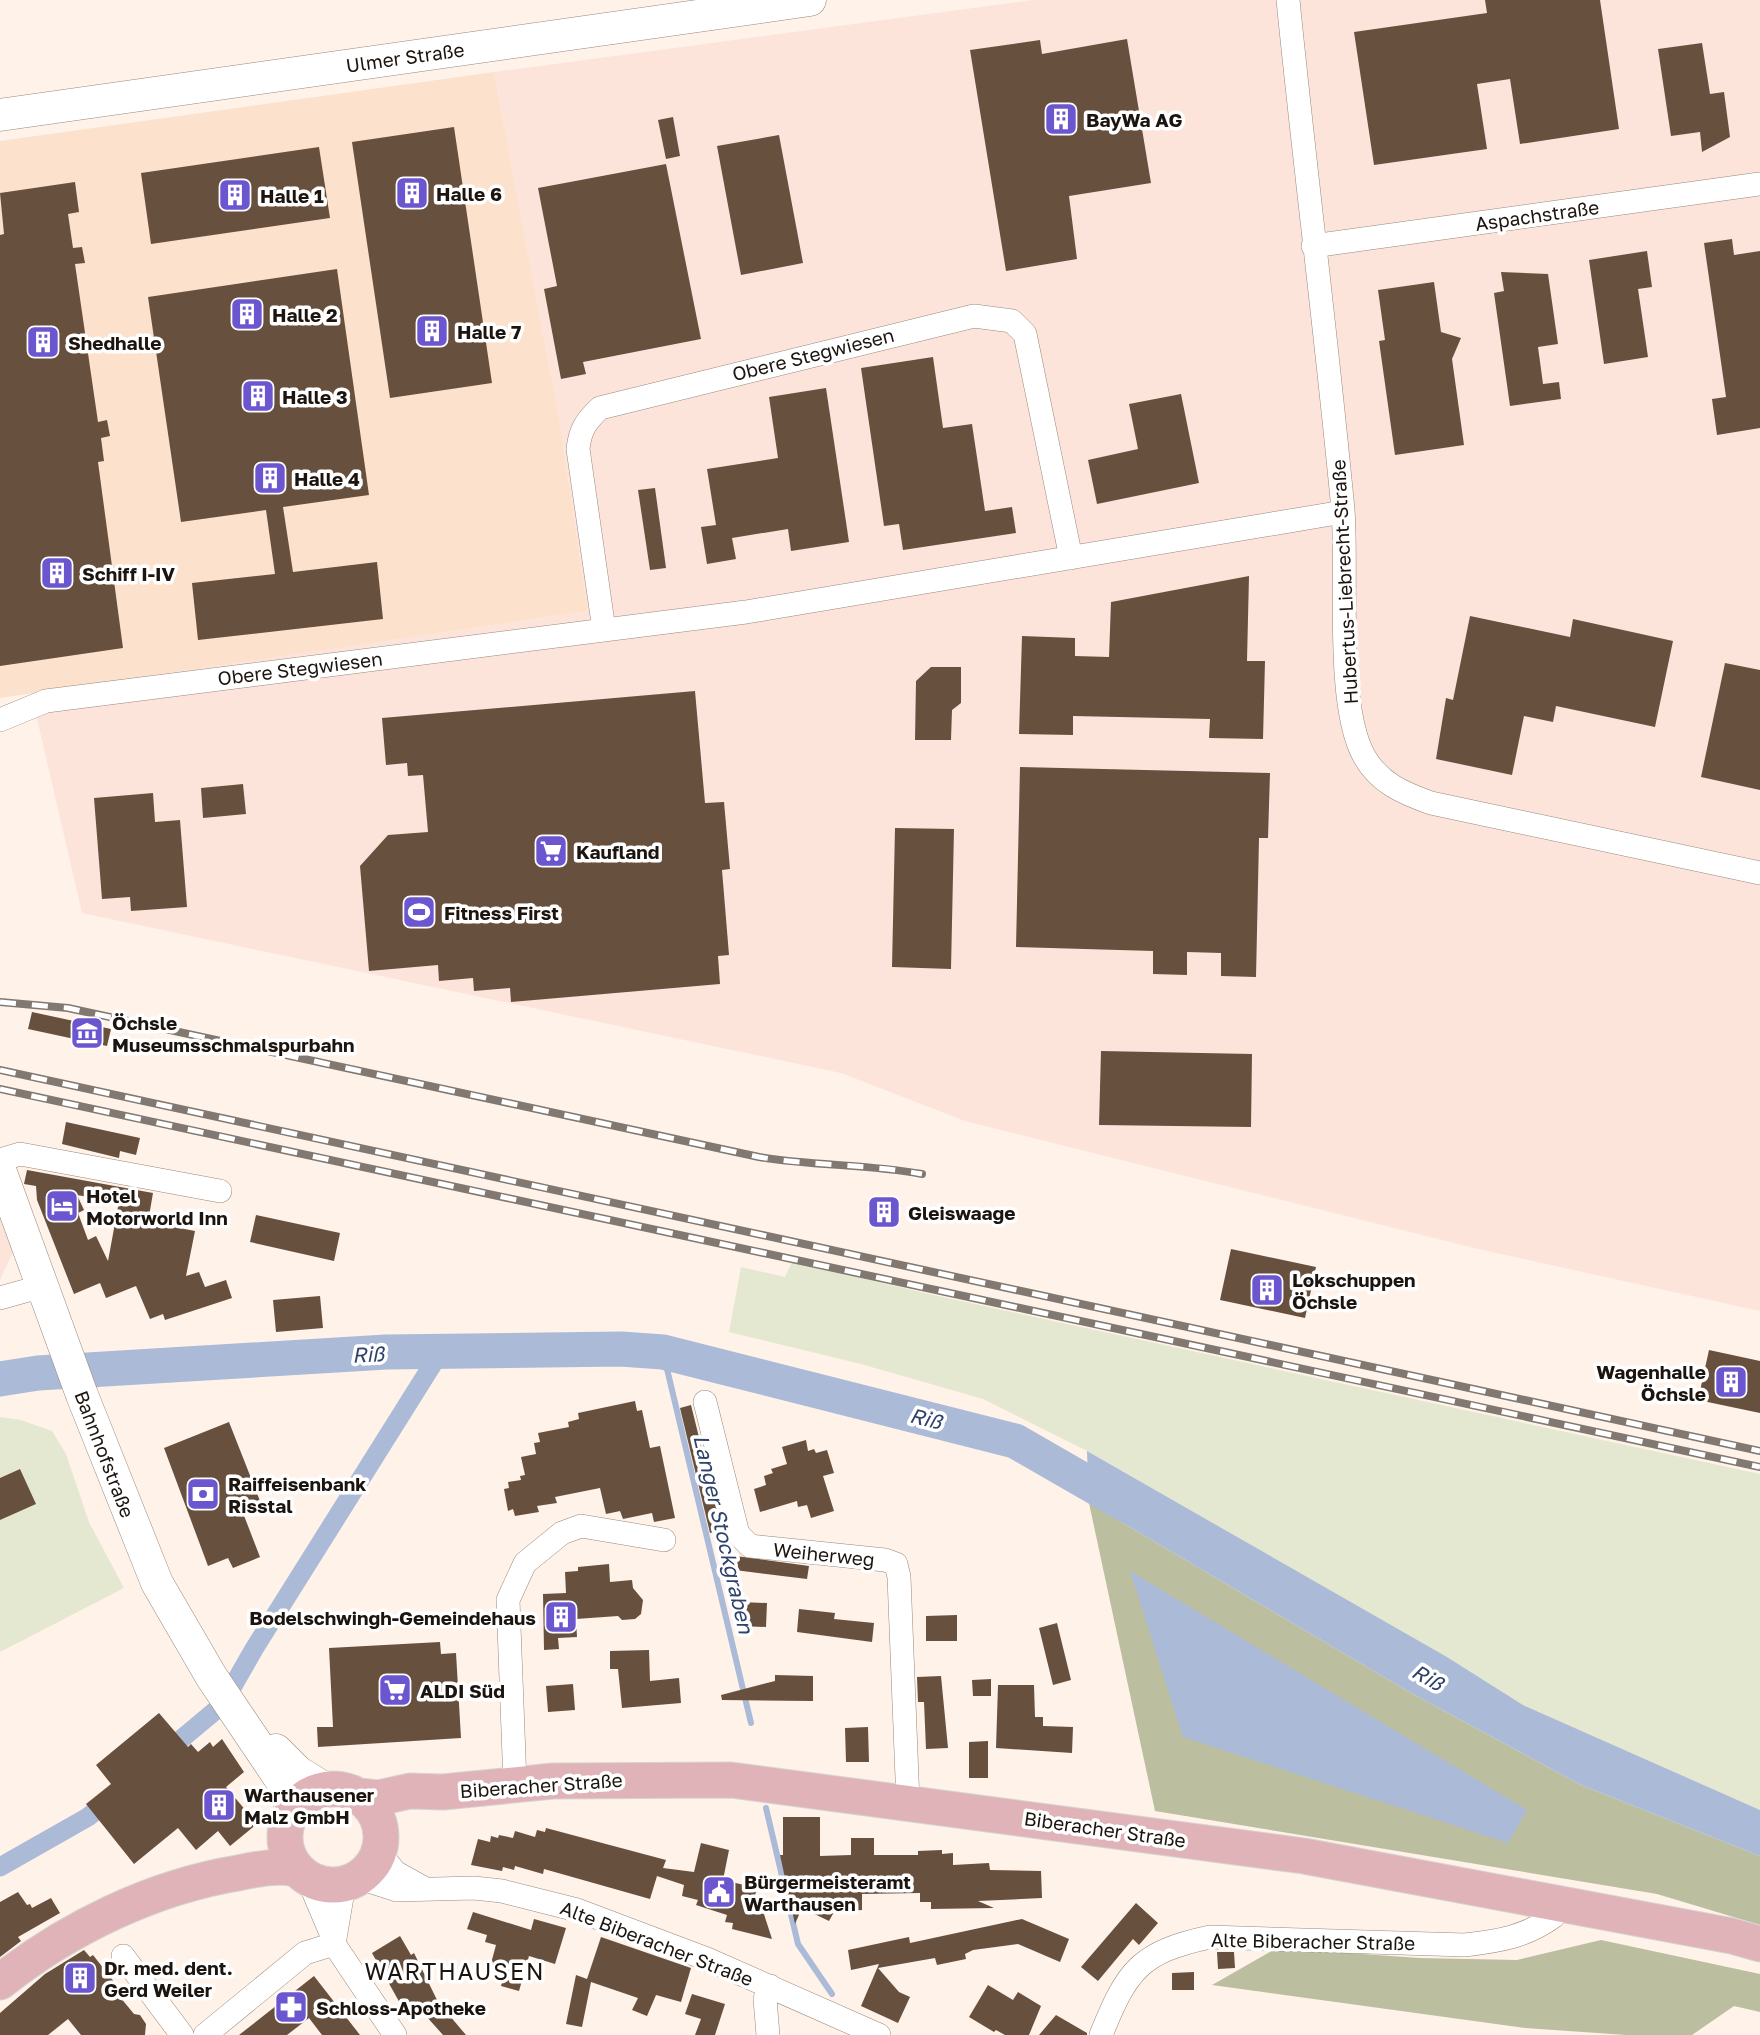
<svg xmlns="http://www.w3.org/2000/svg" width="1760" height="2035" font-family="'Golos Text',sans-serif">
  <rect width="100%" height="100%" fill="#fef2e9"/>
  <!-- commercial -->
  <path fill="#fde4db" d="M1033,0H1760V1311L1478,1249L965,1121L841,1073L82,913L31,693L588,611L560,423L494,72Z
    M0,1213L14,1250L0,1280Z"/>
  <!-- built -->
  <path fill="#fce2cd" d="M494,72L560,423L588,611L0,698V141Z"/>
  <!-- green -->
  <path fill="#e5e8d0" d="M792,1262L938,1296L1760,1474V1810L1523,1705L1447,1657L1087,1451L983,1399L861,1364L729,1332L741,1267L785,1277Z
    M0,1417L21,1420L52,1431L66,1454L89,1522L124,1588L0,1652Z"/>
  <!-- forest -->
  <path fill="#bbbfa0" d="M1089,1503L1411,1693L1581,1785L1760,1856V1925L1657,1894L1155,1811Z
    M1601,1940L1760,1974V2012L1734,2006L1692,2035H1626L1525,2028L1212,1985L1277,1948L1419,1958L1517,1960Z"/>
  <!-- water -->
  <path fill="#abbad6" d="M1087,1451L1447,1657L1523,1705L1760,1810V1856L1581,1785L1411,1693L1089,1503Z
    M1130,1571L1527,1810L1508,1843L1183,1737Z"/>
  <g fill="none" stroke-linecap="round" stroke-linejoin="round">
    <!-- stream -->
    <path stroke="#abbad6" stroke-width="6" d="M663,1352L751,1723
      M766,1808L798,1944L832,1994"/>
    <!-- canal -->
    <path stroke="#abbad6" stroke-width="19" d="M161,1756L222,1705L254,1649L441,1351
      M0,1867L88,1817L114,1796"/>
    <!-- river -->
    <path stroke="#abbad6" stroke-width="35" d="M0,1379L38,1373L386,1352L621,1349L663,1352L1015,1441L1128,1506"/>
  </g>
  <!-- building -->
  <path fill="#68503e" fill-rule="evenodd" d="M1485,0H1600L1619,129L1520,144L1510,79L1477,84L1487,149L1374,165L1354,32L1487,13Z
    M1127,39L1151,183L1069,196L1077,259L1006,271L970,50L1040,40L1042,54Z
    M1702,43L1710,94L1724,92L1730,137L1702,152L1700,132L1671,136L1658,49Z
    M673,117L680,156L666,159L658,120Z
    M454,127L492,383L390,398L352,142Z
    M779,135L803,263L741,275L717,146Z
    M319,147L330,218L151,244L141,173Z
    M666,164L701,339L583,362L586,374L561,379L544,289L557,286L538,188Z
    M75,182L79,212L68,214L73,248L82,247L85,263L75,264L98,422L107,420L110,436L101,438L104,461L98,462L123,648L0,666V235L4,234L0,193Z
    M1732,239L1734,255L1760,251V428L1717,435L1712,399L1726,397L1704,243Z
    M1647,251L1652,287L1638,289L1648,357L1604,364L1589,260Z
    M337,269L369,495L283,507L293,572L377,562L383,619L198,640L192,583L275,574L266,510L181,522L148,297Z
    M1501,272L1548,274L1558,344L1538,347L1543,384L1559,382L1561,399L1510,406L1494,293L1504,291Z
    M1434,282L1441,332L1461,338L1452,359L1464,445L1395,455L1379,341L1385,340L1378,290Z
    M933,357L943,428L972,424L985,511L1012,507L1016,533L903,550L899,524L884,526L861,368Z
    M826,388L849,542L791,551L788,529L732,538L736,559L707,564L701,527L716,525L707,469L778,458L769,397Z
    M1181,394L1199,483L1097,504L1088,460L1138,449L1129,404Z
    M655,488L666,568L650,570L638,490Z
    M1249,576L1247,661H1265L1263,739L1209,738L1210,719L1073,716V735L1019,734L1022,636L1075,638V656L1109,657L1111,602Z
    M1470,616L1570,637L1573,619L1673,641L1655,727L1556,706L1553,722L1524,716L1512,775L1436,759L1446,698L1453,700Z
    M1725,663L1760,670V790L1701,777Z
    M931,667H961V703L952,710L951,740H915L916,681Z
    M695,691L705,803L724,802L730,869L722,870L729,955L718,956L720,984L511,1002L510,988L474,991L473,978L439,981L438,965L369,971L360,866L388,835L428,832L423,775L408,776L407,763L386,765L382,718Z
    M1020,767L1270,773L1268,838H1259L1256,977L1221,976V953L1187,952V975L1153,974V951L1016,947Z
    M243,784L246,814L203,818L201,788Z
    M153,793L155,822L180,820L187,907L131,911L130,897L102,899L94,798Z
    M895,828L954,829L951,969L892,967Z
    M32,1012L111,1029L107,1046L28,1029Z
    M1101,1051L1252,1054L1251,1127L1099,1125Z
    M66,1122L140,1138L136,1155L120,1151L119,1158L62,1144Z
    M27,1170L153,1193L148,1222L195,1231L186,1276L199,1272L205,1287L226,1280L232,1298L165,1320L163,1314L150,1319L136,1286L106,1298L100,1283L74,1294L37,1200L36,1186L24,1184ZM121,1193L120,1196L108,1261L96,1236L88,1240L78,1213L84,1210L77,1195L106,1200Z
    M256,1215L340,1233L334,1261L250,1242Z
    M1231,1249L1316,1267L1305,1318L1220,1300Z
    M320,1296L323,1328L276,1332L273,1300Z
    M1709,1350L1760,1361V1413L1698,1400Z
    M635,1401L637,1411L642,1410L650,1448L660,1446L675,1518L654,1522L652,1513L623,1519L620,1511L606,1514L600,1488L555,1497L557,1503L537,1506L539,1512L515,1516L513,1509L508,1511L504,1489L509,1488L508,1482L521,1480L520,1476L525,1475L521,1457L536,1454L534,1443L540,1442L538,1433L569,1427L568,1422L579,1419L578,1413Z
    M691,1405L722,1530L710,1533L680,1408Z
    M229,1422L262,1506L243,1513L260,1557L233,1568L228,1558L208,1566L164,1448Z
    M806,1440L808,1451L814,1449L816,1453L827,1450L834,1473L823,1476L834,1511L811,1518L807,1505L798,1507L797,1501L760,1512L754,1489L766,1485L764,1476L773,1473L771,1469L787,1464L782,1447Z
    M20,1469L36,1504L0,1520V1478Z
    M721,1554L809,1566L807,1579L719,1568Z
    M609,1564L610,1582L632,1580L633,1588L643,1600L641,1614L635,1619L622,1620L618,1616L576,1619L577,1637L558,1638L559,1649L544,1650L543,1594L566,1593L565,1572L578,1571V1567Z
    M740,1602L767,1603L766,1627L739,1626Z
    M799,1609L835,1613L834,1619L874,1623L872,1642L797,1632Z
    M957,1615V1641H926V1616Z
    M1057,1623L1071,1680L1053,1685L1039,1628Z
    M440,1642L441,1654L456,1653L461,1738L318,1747L317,1727H333L329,1648Z
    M649,1650L650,1681L679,1678L681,1703L622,1708L618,1669H610V1651Z
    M775,1675L813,1676V1701L722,1700L721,1695L775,1681Z
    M941,1676L948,1748L926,1749L924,1702H918L917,1677Z
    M991,1679V1696H973L972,1680Z
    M573,1684L575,1710L548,1712L546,1686Z
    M998,1685H1034L1035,1717H1043V1726L1073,1727L1072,1753L996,1748Z
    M159,1713L188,1747L191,1744L198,1752L210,1742L213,1747L222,1739L244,1772L226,1787L257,1824L230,1846L218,1831L196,1850L178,1828L134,1864L86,1804L111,1784L96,1765Z
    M868,1727L869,1762H846L845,1728Z
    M988,1741V1778H969V1742Z
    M783,1817H820V1856L851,1855V1838H874V1855H918V1851L942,1850V1854L953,1853V1865L989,1863L990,1870L1041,1871L1042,1898L978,1901L994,1908L931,1909V1902H920V1893L862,1894V1910L834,1912L829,1921L802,1908L795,1924L780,1855H783Z
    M546,1828L666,1860L663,1868L694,1872L701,1843L729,1850L723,1880L757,1888L753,1903L761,1905L772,1939L732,1929L733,1923L725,1922L727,1915L696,1905L698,1900L682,1896L684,1885L657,1876L650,1899L544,1869L543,1874L515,1866L514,1870L503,1867L502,1871L471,1865L478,1839L490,1842L491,1836L498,1838L499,1835L513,1838L515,1831L535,1837L537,1830L545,1832Z
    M18,1892L27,1905L30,1904L32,1908L51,1898L60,1913L18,1937L21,1941L0,1957V1902Z
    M1136,1903L1158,1923L1139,1945L1133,1939L1098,1981L1081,1967Z
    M473,1912L531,1930L534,1919L566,1928L555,1964L529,1956L519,1991L501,1986L505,1971L490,1967L496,1945L485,1942L487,1935L467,1929Z
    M1022,1919L1069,1939L1060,1962L1018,1944L973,1950L965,1954L966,1959L937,1965L935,1958L878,1968L899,1992L910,1997L898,2023L861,2006L879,1964L851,1970L848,1950L909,1937L910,1943Z
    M400,1936L411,1955L414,1953L438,2002L466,2035H443L418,2007L406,2014L372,1953Z
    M601,1937L691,1968L681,2002L656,1995L647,2016L632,2010L638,1998L591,1982L582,2027L566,2024L576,1975L587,1979Z
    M84,1950L90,1957L93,1955L115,1983L111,1986L134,2014L140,2015L146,2024L145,2035H81L68,2019L48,2035H0V2013L45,1974Z
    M1217,1952H1234L1235,1968L1218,1969Z
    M1194,1972V1990H1172V1973Z
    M314,1976L360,2035H322L309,2018L287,2035H239Z
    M988,1985L1013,2000L1018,1992L1041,2006L1029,2035H1005L996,2030L994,2032L969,2017Z
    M692,1994L725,2004L715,2035H695L701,2019L685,2014Z
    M1056,2015L1087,2033V2035H1039Z"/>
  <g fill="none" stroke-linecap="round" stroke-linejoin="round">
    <defs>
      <path id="minor" d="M1288,0C1305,170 1327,340 1343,510C1348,572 1335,704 1364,756C1379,783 1403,793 1431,803L1760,873
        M1313,246L1760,184
        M604,630L578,449C580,430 586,421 600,408L974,316L1012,321L1025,334L1071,558
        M0,720L46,701L746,612L1343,512
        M0,1160L20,1154L220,1191
        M0,1298L43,1286
        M705,1402L738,1534L750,1546L885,1560L896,1564L899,1577L908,1803
        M515,1783L508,1600L525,1563L562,1533L581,1526L664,1540
        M379,1852L395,1872L422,1887
        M308,1879L333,1938
        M353,1880L369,1881L397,1890L474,1888L502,1891L577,1910L707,1959L879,2035
        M348,1883L343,1891L334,1944L395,2035
        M123,1956L182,2035
        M205,2035L305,1953L334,1944
        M768,2035L765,1999L770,1986
        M1101,2035C1127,1970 1140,1952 1210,1937L1465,1945C1499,1941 1525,1937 1553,1917L1555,1903"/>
      <path id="secondary" d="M0,115L810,0
        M0,1170L82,1395L157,1583L211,1676L283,1783L292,1810
        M276,1750L298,1772L324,1788"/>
      <path id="primary" d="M285 1837a48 48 0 1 1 96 0a48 48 0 1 1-96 0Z
        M359,1796L378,1798L410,1791L443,1792L553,1781L731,1780L1304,1856L1732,1936L1760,1944
        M0,1982C68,1928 153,1887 238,1873C258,1869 276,1865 296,1869"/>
    </defs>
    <!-- minor casing -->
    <use href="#minor" stroke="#99887a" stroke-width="24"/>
    <!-- secondary casing -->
    <use href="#secondary" stroke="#99887a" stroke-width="33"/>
    <!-- primary casing -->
    <use href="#primary" stroke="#d6d5d4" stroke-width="37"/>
    <!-- minor -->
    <use href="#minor" stroke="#fff" stroke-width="23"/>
    <!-- secondary -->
    <use href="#secondary" stroke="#fff" stroke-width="32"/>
    <!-- primary -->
    <use href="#primary" stroke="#e0b3b9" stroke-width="35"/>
    <defs>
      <path id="rail" d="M0,1002L68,1008L759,1157C813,1166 868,1164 922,1174
        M0,1070L1760,1451
        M0,1089L1760,1467"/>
    </defs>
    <!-- rail casing -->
    <use href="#rail" stroke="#817871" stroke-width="8"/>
    <!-- rail -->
    <use href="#rail" stroke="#fff" stroke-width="5" stroke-dasharray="16" stroke-linecap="butt"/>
  </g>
  <!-- icons -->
  <defs>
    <symbol id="building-square" viewBox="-11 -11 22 22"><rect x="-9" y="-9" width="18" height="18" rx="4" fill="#6c56d0" stroke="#fff"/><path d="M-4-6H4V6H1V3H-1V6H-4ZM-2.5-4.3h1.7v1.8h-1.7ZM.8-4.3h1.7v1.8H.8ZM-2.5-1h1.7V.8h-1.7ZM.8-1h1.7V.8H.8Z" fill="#fff"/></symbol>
    <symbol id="supermarket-square" viewBox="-11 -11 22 22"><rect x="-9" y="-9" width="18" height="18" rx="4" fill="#6c56d0" stroke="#fff"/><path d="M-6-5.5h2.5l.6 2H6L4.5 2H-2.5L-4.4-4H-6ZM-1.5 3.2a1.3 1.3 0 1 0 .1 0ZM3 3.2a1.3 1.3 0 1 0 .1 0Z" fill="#fff"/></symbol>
    <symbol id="stadium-square" viewBox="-11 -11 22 22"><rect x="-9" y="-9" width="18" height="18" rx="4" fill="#6c56d0" stroke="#fff"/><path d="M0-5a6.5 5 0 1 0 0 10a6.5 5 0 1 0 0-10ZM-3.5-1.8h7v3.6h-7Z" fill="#fff"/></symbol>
    <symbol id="museum-square" viewBox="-11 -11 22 22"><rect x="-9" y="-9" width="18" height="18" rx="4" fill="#6c56d0" stroke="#fff"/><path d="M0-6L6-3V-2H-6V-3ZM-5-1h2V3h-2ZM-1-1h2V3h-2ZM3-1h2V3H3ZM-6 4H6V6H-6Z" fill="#fff"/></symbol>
    <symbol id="hotel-square" viewBox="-11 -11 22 22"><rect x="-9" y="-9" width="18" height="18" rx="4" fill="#6c56d0" stroke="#fff"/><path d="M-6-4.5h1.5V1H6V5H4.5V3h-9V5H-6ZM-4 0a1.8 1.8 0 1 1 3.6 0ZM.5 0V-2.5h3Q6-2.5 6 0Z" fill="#fff"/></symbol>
    <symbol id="bank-square" viewBox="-11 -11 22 22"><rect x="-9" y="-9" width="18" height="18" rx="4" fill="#6c56d0" stroke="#fff"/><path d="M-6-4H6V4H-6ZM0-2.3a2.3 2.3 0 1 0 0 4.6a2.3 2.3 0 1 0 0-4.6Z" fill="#fff"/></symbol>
    <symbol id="civic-square" viewBox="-11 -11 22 22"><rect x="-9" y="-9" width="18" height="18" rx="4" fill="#6c56d0" stroke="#fff"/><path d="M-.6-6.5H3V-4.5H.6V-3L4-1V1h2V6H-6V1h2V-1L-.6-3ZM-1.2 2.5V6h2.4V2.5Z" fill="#fff"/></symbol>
    <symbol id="pharmacy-square" viewBox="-11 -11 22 22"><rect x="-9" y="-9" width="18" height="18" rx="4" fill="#6c56d0" stroke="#fff"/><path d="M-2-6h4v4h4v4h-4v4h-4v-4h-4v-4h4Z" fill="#fff"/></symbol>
  </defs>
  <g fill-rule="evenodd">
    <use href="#building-square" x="1042" y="100" width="38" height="38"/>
    <use href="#building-square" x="393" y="174" width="38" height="38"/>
    <use href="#building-square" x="216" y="176" width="38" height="38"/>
    <use href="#building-square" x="228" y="295" width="38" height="38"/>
    <use href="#building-square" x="413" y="312" width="38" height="38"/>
    <use href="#building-square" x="24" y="323" width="38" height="38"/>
    <use href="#building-square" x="239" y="377" width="38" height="38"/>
    <use href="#building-square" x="251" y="459" width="38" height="38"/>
    <use href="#building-square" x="38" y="554" width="38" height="38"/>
    <use href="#supermarket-square" x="532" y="832" width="38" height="38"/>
    <use href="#stadium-square" x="400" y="893" width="38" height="38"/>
    <use href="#museum-square" x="68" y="1014" width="38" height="38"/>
    <use href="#hotel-square" x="43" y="1187" width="38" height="38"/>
    <use href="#building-square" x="865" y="1193" width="38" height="38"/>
    <use href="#building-square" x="1248" y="1271" width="38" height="38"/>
    <use href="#building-square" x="1712" y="1363" width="38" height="38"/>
    <use href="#bank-square" x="184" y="1475" width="38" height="38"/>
    <use href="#building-square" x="542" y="1598" width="38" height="38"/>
    <use href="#supermarket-square" x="376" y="1671" width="38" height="38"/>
    <use href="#building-square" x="200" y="1786" width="38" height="38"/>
    <use href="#civic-square" x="700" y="1873" width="38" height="38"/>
    <use href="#building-square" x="61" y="1959" width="38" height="38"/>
    <use href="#pharmacy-square" x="272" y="1988" width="38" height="38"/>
  </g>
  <g text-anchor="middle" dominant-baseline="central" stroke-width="7" stroke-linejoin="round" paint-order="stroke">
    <!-- street labels -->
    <g font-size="19" fill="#1b140f" stroke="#fff">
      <text transform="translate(405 57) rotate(-8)">Ulmer Straße</text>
      <text transform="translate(1537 215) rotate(-8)">Aspachstraße</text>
      <text transform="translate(813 354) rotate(-14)">Obere Stegwiesen</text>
      <text transform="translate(1344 582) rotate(-93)">Hubertus-Liebrecht-Straße</text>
      <text transform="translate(300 668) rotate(-7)">Obere Stegwiesen</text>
      <text transform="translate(105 1454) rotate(69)">Bahnhofstraße</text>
      <text transform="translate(824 1554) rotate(6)">Weiherweg</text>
      <text transform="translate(541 1785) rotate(-4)">Biberacher Straße</text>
      <text transform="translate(1105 1829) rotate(8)">Biberacher Straße</text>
      <text transform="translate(1313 1941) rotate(1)">Alte Biberacher Straße</text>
      <text transform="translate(657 1943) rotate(21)">Alte Biberacher Straße</text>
    </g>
    <!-- poi labels -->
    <g font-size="19" font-weight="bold" fill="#1b140f" stroke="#fff" text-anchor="start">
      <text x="1086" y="119">BayWa AG</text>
      <text x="436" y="193">Halle 6</text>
      <text x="260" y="195">Halle 1</text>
      <text x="272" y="314">Halle 2</text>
      <text x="457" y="331">Halle 7</text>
      <text x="68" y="342">Shedhalle</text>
      <text x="282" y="396">Halle 3</text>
      <text x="294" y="478">Halle 4</text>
      <text x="82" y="573">Schiff I-IV</text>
      <text x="576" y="851">Kaufland</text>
      <text x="444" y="912">Fitness First</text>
      <text x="112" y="1022">Öchsle<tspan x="112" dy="22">Museumsschmalspurbahn</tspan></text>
      <text x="86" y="1195">Hotel<tspan x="86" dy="22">Motorworld Inn</tspan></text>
      <text x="908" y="1212">Gleiswaage</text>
      <text x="1292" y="1279">Lokschuppen<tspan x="1292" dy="22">Öchsle</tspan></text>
      <text x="1706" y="1371" text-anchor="end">Wagenhalle<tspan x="1706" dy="22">Öchsle</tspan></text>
      <text x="228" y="1483">Raiffeisenbank<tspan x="228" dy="22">Risstal</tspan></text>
      <text x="536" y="1617" text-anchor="end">Bodelschwingh-Gemeindehaus</text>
      <text x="420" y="1690">ALDI Süd</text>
      <text x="244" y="1794">Warthausener<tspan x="244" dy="22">Malz GmbH</tspan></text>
      <text x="744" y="1881">Bürgermeisteramt<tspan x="744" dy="22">Warthausen</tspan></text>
      <text x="104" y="1967">Dr. med. dent.<tspan x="104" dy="22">Gerd Weiler</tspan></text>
      <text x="316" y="2007">Schloss-Apotheke</text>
    </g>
    <!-- water labels -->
    <g font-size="21" font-style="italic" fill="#2f426a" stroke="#fff">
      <text transform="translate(368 1354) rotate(-3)">Riß</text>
      <text transform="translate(926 1418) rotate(14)">Riß</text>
      <text transform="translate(724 1534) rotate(77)">Langer Stockgraben</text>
      <text transform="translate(1428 1677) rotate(30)">Riß</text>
    </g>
    <!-- quarter labels -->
    <g font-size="23" letter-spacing="2" fill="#1b140f" stroke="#fff">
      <text x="455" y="1971">WARTHAUSEN</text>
    </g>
  </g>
</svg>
